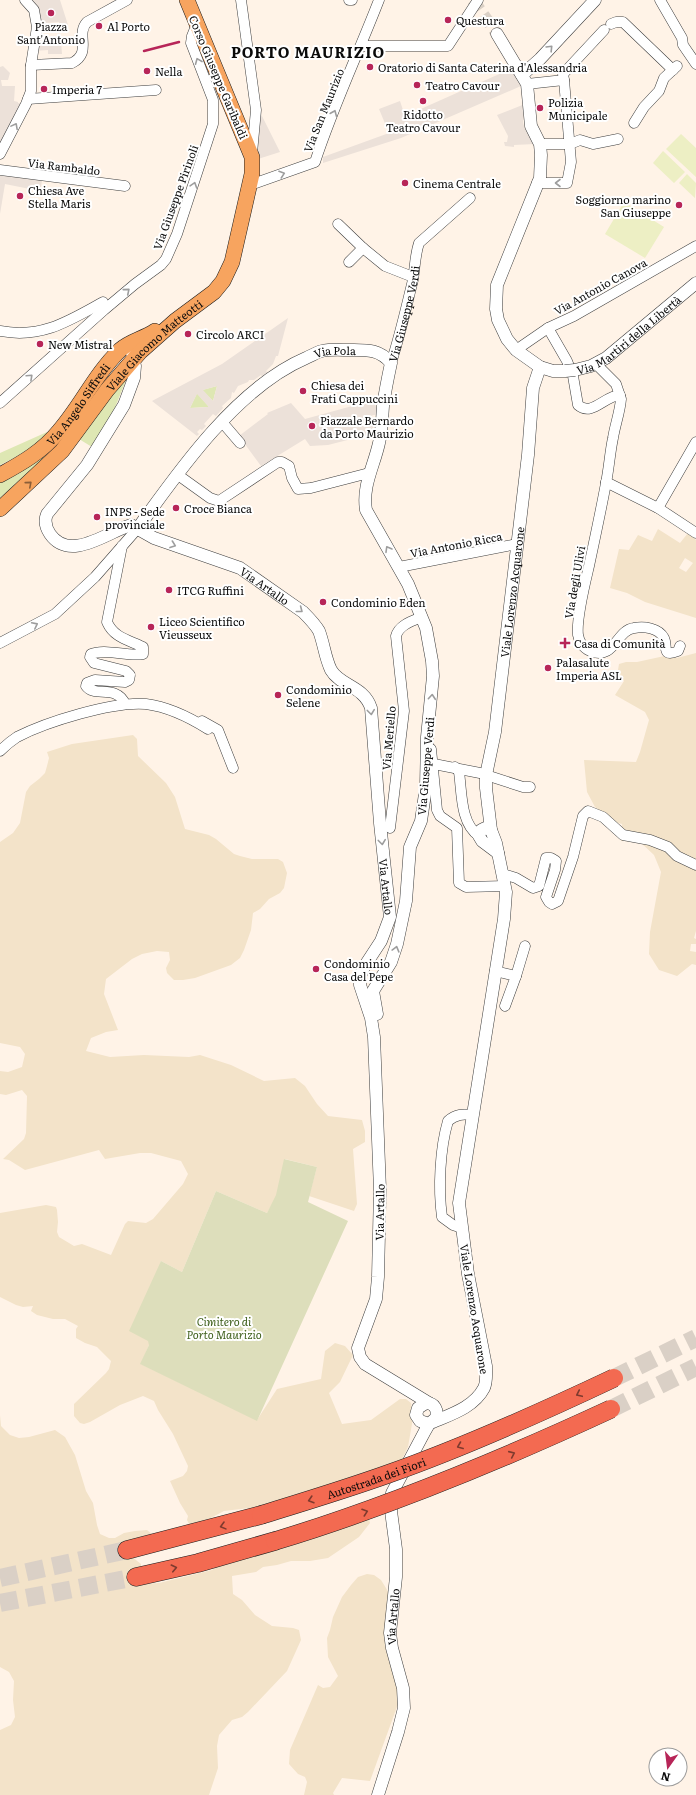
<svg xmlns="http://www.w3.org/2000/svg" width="696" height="1795" font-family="Literata,serif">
  <rect width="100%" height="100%" fill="#fff3e7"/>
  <!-- farmland -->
  <path fill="#f3e3c9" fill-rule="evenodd" d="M658,529L680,543L688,533L696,540V618L645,602L627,593L610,588L619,549L629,550L638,535L652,541ZM685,558L693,563L686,572L679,568Z
    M696,653V931L694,938L696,939V944H691L690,951L696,952V965L692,964L677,976L659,970L649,954L650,932L661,872L654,855L638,840L621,841L622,824L615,822L595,807L587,792L584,760L636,762L640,752L649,720L645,712L615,695L624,681L618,670L619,664L626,662H637L669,655L677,658Z
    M133,735L137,739L138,756L166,783L175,797L185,829L209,835L216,839L234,854L240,856L252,859H278L283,862L287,873L284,888L280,893L269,899L260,909L253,913L251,930L244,950L240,958L231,965L195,978L183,980H174L167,973L166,968L170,960L169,952L157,951L142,954L132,959L106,979L104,994L118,1030L106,1032L91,1038L86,1051L110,1057L144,1055L189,1057L200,1055L231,1065L264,1081L295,1078L305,1086L317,1104L328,1116L362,1120L365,1131V1142L353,1149L357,1204L354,1211L309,1196L317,1167L285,1159L277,1196L267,1213L216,1191L182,1272L161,1261L149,1345L141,1364L257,1420L277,1389L321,1379L325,1351L335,1343L345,1346L353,1355L340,1382L329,1393L342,1424L371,1420L400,1399H406L411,1403L413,1418L408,1447L401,1461L258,1507L224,1511L205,1521L190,1526L187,1520L188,1516L180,1503L170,1481L183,1476L187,1471L188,1466L173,1434L158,1410L154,1401L143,1396L120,1405L90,1422L84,1424L80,1423L74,1416V1404L106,1373L109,1369L111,1361L97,1347L85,1343L76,1338V1329L78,1326L65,1319H53L37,1315L31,1311L33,1306L23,1307L16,1305L0,1297V1213L46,1205L56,1207L57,1210L58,1222L57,1232L59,1237L74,1246L82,1244L111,1255L125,1224L128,1221L146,1223L153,1219L183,1184L188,1174L181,1161L151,1153H140L105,1159L99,1150L25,1170L9,1160L3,1159L24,1139L26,1133L27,1096L22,1090L6,1095L0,1094V1071L8,1072L22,1067L25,1054L20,1047L0,1043V842L13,833L20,823L26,792L30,786L39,779L45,773L47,766L49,758L47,752L72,744Z
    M0,1415L1,1426L10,1435L19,1438L29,1437L55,1430L65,1437L75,1455L86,1491L93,1503L97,1525L100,1534L109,1538H115L124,1533L135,1531L147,1530L152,1534L153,1539L131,1556L141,1564L142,1584L159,1583L212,1570L228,1560L297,1544L368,1515L370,1523L359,1537L328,1558L310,1561H291L277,1565L263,1567L256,1572L232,1576L233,1594L242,1600L255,1615L272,1626L293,1628L299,1630L301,1640L287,1671L248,1712L242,1717L232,1720L219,1735L217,1746L218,1768L209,1795H0V1730L11,1725L15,1717L13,1700L14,1681L9,1672L0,1667Z
    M367,1574L374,1575L381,1580L389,1593L398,1685V1704L370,1781L342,1778L333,1793L334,1795H304L307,1782L305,1777L298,1774L289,1764L290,1750L318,1685L323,1688L330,1687L338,1676L328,1657L327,1638L330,1630L333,1617L342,1597L351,1585L358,1577Z"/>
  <!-- green -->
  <path fill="#dee7b3" d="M128,375L114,410L92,447L79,439Z
    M217,386L213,401L202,390Z
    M197,393L209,407L190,408Z
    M47,432V436C32,447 17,457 0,465V453Z
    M43,452L47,455L0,498V479Z"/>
  <!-- cemetery -->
  <path fill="#dddebb" d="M284,1159L317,1167L308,1202L348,1221L257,1421L140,1364L149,1345L148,1341L129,1331L161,1261L182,1272L216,1191L267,1213L276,1195Z"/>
  <!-- pitch -->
  <path fill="#edefc4" d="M681,134L696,148V177L666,149Z
    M663,151L685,172L674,183L653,163Z
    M687,174L696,183L695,198L679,183Z
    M624,202L664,227L645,258L605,234Z"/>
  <!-- plaza -->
  <path fill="#ece1d9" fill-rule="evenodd" d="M30,0H60L68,25L60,26L59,22L46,23V26L41,27Z
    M54,40L55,43L61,42L62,54H48V50L33,51L37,43H51V41Z
    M3,66L10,73L8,80H1L2,86H15L14,101L18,102V103H24L0,147V67Z
    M513,68L521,86L401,138L323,163V157L389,133L379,109L400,101L405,116Z
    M525,104L523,123L525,129L535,144L514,145V147L505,146L504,142H507L508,136L497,115Z
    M261,114L280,152L258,159V132Z
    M0,176H43L40,191L5,184L0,214Z
    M288,318L278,356H276L273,364L266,371L268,373L262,377L261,375L254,380H249L248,382L238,386L234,393L232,392L231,398L222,406L223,408L216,416L213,414L204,424L206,426L202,430L200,429L197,432L199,434L197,436L152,401L222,364ZM217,386L213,401L203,390ZM197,394L208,406V407L190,408Z
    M374,400L378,414L370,416L375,433L328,445L310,446L305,439L261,466L239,436L268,414L267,413L291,403L305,419Z"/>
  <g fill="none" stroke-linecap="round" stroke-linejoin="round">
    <!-- tertiary-tunnel -->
    <path stroke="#dad0c6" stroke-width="12" stroke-dasharray="12 6" stroke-linecap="butt" d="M473,0L497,34"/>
    <!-- motorway-tunnel -->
    <path stroke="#dad0c6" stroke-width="18" stroke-dasharray="18 9" stroke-linecap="butt" d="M614,1378L696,1338
      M611,1409L696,1367
      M0,1578L127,1550
      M0,1603L136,1577"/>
    <defs>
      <g id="minor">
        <path d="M241,0L256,110L252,153"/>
        <path d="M349,0H352"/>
        <path d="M660,0L682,38L683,45L696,64"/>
        <path d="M611,24L616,22H623L673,70"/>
        <path d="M362,46H448L478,0"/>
        <path d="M31,65L72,63C93,52 75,35 87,22L127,0"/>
        <path d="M527,84L564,80L563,74L604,30"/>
        <path d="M28,99L156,90"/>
        <path d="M634,123L644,107L659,91L664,78L677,66"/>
        <path d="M540,144H570L580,140L593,144L618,139"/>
        <path d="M0,154L26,104L31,91V65L37,27L34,10L25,0"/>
        <path d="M0,170L125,186"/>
        <path d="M537,183H567L571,162L564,80"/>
        <path d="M250,185L315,162C333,107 358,54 379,0"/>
        <path d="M338,224L363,248L385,266L413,277"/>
        <path d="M349,262L363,248"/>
        <path d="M548,328L567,361L573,376L578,405C592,417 604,396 620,395"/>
        <path d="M0,331C41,339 69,321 103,302"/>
        <path d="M516,350L548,328L574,316L696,246"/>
        <path id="s1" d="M391,363C400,336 406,308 413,280C415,267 415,255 419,243L470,198"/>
        <path d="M596,364L616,384L621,399C620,412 615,425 613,438C610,452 609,468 606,483C601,510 595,538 589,566C585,583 576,619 578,635C579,641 583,648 590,651C615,661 616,630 634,628C644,626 659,628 664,638C668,646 661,658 678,651L680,646"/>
        <path d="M0,403L104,310L135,284L161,265L166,259L177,234L213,124V100L191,43L192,36L196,26"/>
        <path d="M222,422L240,443"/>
        <path d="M178,475L210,498L219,501L278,462H282L289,466L292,478L298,489L311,488L369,473"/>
        <path d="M606,482L658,508L696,533"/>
        <path d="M658,508L696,442"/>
        <path d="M122,546L107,622C114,638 129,640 143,647V654C128,657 105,648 91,654L90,657L94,663L126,671L130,675L129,680L125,682L95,680L87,683L86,686C94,698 117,684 125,704"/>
        <path d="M399,567L517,544"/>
        <path d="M0,643L55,614L95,577L138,528"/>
        <path d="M202,721L218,730L233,768"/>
        <path d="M431,749L437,810L440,816L457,828L459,883L466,887L505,886"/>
        <path d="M0,751C5,746 11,741 17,737C46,722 113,701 146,704C169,707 189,717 208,729"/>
        <path d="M434,764L480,773"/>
        <path d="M455,767L459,772C462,792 460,823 479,836"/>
        <path d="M486,775L523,787H530"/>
        <path d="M390,828L404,711L396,636C399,625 412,621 422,617"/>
        <path d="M503,874L516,878L533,888L539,886L546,858H551L556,861L555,870L546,897L549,902L552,904L558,901L573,857L583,816L588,811L603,817L623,835L650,840L668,847L677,856L696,865"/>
        <path d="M495,971L516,976L505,1006"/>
        <path d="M516,976L525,946"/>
        <path d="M462,1228L453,1225L442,1217C438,1188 440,1148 448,1121C456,1114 463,1114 472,1115"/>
      </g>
      <g id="tertiary">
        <path d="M497,34L527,84L531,126L540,144L541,155L540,178L497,285L496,309L498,320L507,339L516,350L540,367L553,371H565"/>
        <path d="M522,75L540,59L595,0"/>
        <path id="s2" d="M132,353L135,366L134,378L124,405L87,465L47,514C44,521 46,528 50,534C70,563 109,531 131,525L154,538L240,568L303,612C309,618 315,624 319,631C324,644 325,658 331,670C340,686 364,686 371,708L380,823L390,917L381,941L364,967L360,976V985L371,1018L374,1037L380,1190L378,1277L376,1299L358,1348L360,1357L365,1364L429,1403"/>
        <path id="s3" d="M575,370L591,366L606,358L696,283"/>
        <path id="s4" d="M138,528C180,469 238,387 306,358C311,356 317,352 322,351C331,349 341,350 350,350C367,350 379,349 391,363C388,377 385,392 383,406C382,419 382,431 379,443C374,466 362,486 366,510L408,584L426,628L432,661L433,676L427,737L426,787L421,821L410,847L406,901L397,944L391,962L373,991L377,1014"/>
        <path d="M491,830L485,828L481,830L479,836L482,841L498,853"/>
        <path id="s5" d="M433,1422C452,1414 474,1407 484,1388C487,1382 486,1373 486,1366L468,1274L459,1203L504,919L506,892L496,843L491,830L486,788V775L495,732L528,455L533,388L540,367"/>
        <path id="s6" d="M378,1795L398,1732L404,1708L403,1688L392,1648L390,1633L396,1577V1549L391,1511L392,1493L425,1431L429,1424L436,1418C438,1410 435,1403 426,1403L418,1408L416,1415L420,1421L429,1424"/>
      </g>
      <g id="primary">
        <path id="s7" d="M0,475C22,463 43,451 59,431C81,406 95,374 120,350C130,341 143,339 155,331"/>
        <path id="s8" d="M0,509L62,451L107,390L140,352L175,321L214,292L223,281L232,262L252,174V157L187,0"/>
      </g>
      <path id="motorway" d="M127,1550L261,1515
        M136,1577L198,1563L275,1541"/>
    </defs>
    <!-- minor casing -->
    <use href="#minor" stroke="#3d3d3d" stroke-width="11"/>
    <!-- tertiary casing -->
    <use href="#tertiary" stroke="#3d3d3d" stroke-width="13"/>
    <!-- primary casing -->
    <use href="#primary" stroke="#1b1b1b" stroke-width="16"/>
    <!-- motorway casing -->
    <use href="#motorway" stroke="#1b1b1b" stroke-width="19"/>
    <!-- minor -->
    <use href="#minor" stroke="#fff" stroke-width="10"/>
    <!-- tertiary -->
    <use href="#tertiary" stroke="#fff" stroke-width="12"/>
    <!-- primary -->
    <use href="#primary" stroke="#f7a45f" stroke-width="15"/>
    <!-- motorway -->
    <use href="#motorway" stroke="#f36a51" stroke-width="18"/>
    <!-- rail -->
    <path stroke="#b72558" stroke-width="2.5" d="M144,51L179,42"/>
    <defs>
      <path id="tertiary-bridge" d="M565,371L575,370"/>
      <g id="motorway-bridge">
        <path id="s9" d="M261,1515C303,1502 346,1489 388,1474C465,1447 540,1413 614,1378"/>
        <path d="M275,1541C391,1506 501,1460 611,1409"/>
      </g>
    </defs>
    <!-- tertiary-bridge casing -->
    <use href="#tertiary-bridge" stroke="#3d3d3d" stroke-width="13" stroke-linecap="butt"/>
    <!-- motorway-bridge casing -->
    <use href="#motorway-bridge" stroke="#1b1b1b" stroke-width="19" stroke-linecap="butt"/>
    <!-- tertiary-bridge -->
    <use href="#tertiary-bridge" stroke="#fff" stroke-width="12"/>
    <!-- motorway-bridge -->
    <use href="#motorway-bridge" stroke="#f36a51" stroke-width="18"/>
  </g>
  <!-- one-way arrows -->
  <defs><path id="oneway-chevron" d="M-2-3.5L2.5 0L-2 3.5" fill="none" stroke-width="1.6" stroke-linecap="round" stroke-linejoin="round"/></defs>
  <g stroke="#9d9d9d">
    <use href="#oneway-chevron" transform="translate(550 48) rotate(-46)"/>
    <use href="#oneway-chevron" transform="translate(198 61) rotate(-112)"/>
    <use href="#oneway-chevron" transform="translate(334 113) rotate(-67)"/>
    <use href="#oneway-chevron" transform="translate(15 126) rotate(-62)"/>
    <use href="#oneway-chevron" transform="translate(282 174) rotate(-19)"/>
    <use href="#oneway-chevron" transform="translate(558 183) rotate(-180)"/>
    <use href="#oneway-chevron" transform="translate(194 185) rotate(-72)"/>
    <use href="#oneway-chevron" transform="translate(127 291) rotate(-40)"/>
    <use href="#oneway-chevron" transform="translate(30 377) rotate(-43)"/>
    <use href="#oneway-chevron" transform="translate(173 545) rotate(20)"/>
    <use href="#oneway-chevron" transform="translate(388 549) rotate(-120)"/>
    <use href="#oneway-chevron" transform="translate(300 610) rotate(38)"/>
    <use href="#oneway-chevron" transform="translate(35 625) rotate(-27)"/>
    <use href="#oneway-chevron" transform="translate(432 697) rotate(-85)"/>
    <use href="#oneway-chevron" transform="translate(371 712) rotate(83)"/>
    <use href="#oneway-chevron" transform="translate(382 842) rotate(83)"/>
    <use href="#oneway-chevron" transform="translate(396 949) rotate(-75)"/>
  </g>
  <use stroke="#8c5f39" href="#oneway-chevron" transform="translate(29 484) rotate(-41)"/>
  <g stroke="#7e3a2e">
    <use href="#oneway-chevron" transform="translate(579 1394) rotate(155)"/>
    <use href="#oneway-chevron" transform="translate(460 1446) rotate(158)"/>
    <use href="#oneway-chevron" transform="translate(512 1454) rotate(-24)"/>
    <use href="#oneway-chevron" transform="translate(311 1500) rotate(163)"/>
    <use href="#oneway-chevron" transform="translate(365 1512) rotate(-19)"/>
    <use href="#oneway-chevron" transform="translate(223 1526) rotate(165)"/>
    <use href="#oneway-chevron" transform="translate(174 1568) rotate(-13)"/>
  </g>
  <!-- markers -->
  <g fill="#b72558" stroke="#fff" stroke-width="1.5">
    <circle cx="51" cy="13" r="4"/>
    <circle cx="448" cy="20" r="4"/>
    <circle cx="99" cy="26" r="4"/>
    <circle cx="370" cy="67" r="4"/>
    <circle cx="147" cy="71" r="4"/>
    <circle cx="417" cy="85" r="4"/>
    <circle cx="44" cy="89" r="4"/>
    <circle cx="423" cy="101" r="4"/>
    <circle cx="540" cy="108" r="4"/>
    <circle cx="405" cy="183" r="4"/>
    <circle cx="20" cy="196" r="4"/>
    <circle cx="679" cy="205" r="4"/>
    <circle cx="188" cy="334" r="4"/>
    <circle cx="40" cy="344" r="4"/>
    <circle cx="303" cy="391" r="4"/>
    <circle cx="312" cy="426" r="4"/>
    <circle cx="176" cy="508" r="4"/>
    <circle cx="97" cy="517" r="4"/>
    <circle cx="169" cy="590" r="4"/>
    <circle cx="323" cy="602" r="4"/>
    <circle cx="151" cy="627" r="4"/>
    <path d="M563 637h4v4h4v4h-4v4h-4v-4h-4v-4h4z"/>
    <circle cx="548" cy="668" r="4"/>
    <circle cx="278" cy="695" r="4"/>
    <circle cx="316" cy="969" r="4"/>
  </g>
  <g text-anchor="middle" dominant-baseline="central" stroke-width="4" stroke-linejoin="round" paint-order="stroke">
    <!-- poi labels -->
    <g font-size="11" fill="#0a0a0a" stroke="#fff" text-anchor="start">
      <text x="456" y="20">Questura</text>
      <text x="51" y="26" text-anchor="middle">Piazza<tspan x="51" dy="13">Sant'Antonio</tspan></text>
      <text x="107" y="26">Al Porto</text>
      <text x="378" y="67">Oratorio di Santa Caterina d'Alessandria</text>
      <text x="155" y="71">Nella</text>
      <text x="425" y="85">Teatro Cavour</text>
      <text x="52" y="89">Imperia 7</text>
      <text x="548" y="102">Polizia<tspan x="548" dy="13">Municipale</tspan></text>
      <text x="423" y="114" text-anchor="middle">Ridotto<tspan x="423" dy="13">Teatro Cavour</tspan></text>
      <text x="413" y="183">Cinema Centrale</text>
      <text x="28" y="190">Chiesa Ave<tspan x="28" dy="13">Stella Maris</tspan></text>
      <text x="671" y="199" text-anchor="end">Soggiorno marino<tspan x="671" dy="13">San Giuseppe</tspan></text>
      <text x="196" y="334">Circolo ARCI</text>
      <text x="48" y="344">New Mistral</text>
      <text x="311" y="385">Chiesa dei<tspan x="311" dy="13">Frati Cappuccini</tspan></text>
      <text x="320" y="420">Piazzale Bernardo<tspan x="320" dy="13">da Porto Maurizio</tspan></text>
      <text x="184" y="508">Croce Bianca</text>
      <text x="105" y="511">INPS - Sede<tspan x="105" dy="13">provinciale</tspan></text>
      <text x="177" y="590">ITCG Ruffini</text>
      <text x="331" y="602">Condominio Eden</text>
      <text x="159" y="621">Liceo Scientifico<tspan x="159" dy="13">Vieusseux</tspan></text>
      <text x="574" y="643">Casa di Comunità</text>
      <text x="556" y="662">Palasalute<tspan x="556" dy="13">Imperia ASL</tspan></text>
      <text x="286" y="689">Condominio<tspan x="286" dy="13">Selene</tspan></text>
      <text x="324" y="963">Condominio<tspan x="324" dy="13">Casa del Pepe</tspan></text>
    </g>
    <!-- street labels -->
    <g font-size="11" fill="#0a0a0a" stroke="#fff">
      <text transform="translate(219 77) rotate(67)">Corso Giuseppe Garibaldi</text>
      <text transform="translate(323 110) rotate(-68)">Via San Maurizio</text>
      <text transform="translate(64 166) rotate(7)">Via Rambaldo</text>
      <text transform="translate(175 197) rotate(-70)">Via Giuseppe Pirinoli</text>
      <text transform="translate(600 286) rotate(-29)">Via Antonio Canova</text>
      <text stroke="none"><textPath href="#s1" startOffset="51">Via Giuseppe Verdi</textPath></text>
      <text stroke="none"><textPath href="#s3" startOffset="65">Via Martiri della Libertà</textPath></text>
      <text stroke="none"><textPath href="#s8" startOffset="226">Viale Giacomo Matteotti</textPath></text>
      <text stroke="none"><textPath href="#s4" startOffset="272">Via Pola</textPath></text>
      <text stroke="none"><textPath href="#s7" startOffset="107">Via Angelo Siffredi</textPath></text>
      <text transform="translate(456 544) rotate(-11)">Via Antonio Ricca</text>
      <text transform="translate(574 582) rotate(-80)">Via degli Ulivi</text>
      <text stroke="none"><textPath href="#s2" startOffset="446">Via Artallo</textPath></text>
      <text stroke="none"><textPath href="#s5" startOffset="869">Viale Lorenzo Acquarone</textPath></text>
      <text transform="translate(388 738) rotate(-85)">Via Meriello</text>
      <text transform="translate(425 766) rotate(-85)">Via Giuseppe Verdi</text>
      <text stroke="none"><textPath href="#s2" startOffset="794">Via Artallo</textPath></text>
      <text transform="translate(379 1212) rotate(-89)">Via Artallo</text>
      <text transform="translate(475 1309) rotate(81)">Viale Lorenzo Acquarone</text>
      <text stroke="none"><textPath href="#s9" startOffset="121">Autostrada dei Fiori</textPath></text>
      <text stroke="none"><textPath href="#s6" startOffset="184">Via Artallo</textPath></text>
    </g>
    <!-- park labels -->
    <g font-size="11" font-style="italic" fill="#3f601c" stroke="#fff">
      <text x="224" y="1321">Cimitero di<tspan x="224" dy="13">Porto Maurizio</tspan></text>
    </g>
    <!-- district labels -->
    <g font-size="15" font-weight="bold" letter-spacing="1" fill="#0a0a0a" stroke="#fff">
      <text x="308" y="51">PORTO MAURIZIO</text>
    </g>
  </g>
  <!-- north arrow -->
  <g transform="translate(668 1767) rotate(194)"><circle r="19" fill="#ffffff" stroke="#9d9d9d"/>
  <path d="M0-3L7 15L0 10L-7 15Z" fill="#b72558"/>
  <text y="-6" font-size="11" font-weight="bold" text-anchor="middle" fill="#0a0a0a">N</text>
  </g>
</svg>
